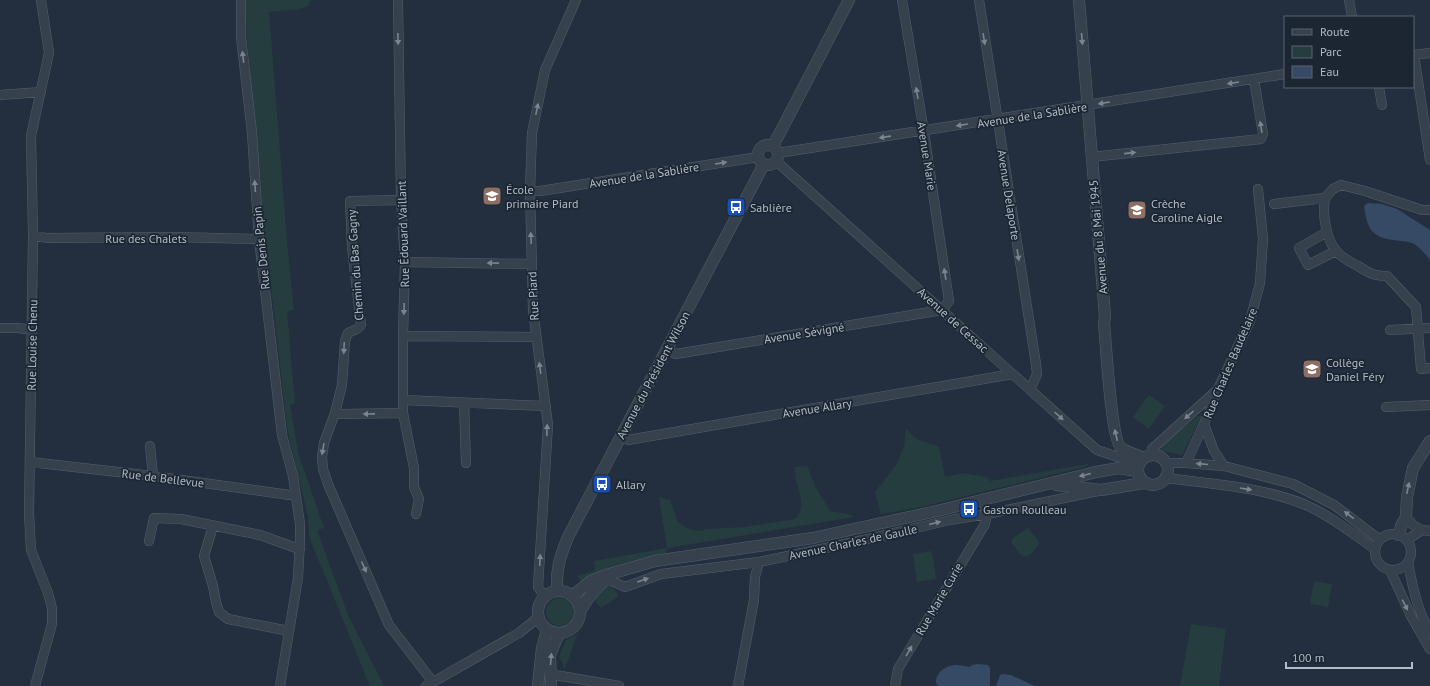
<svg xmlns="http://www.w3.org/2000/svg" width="1430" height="686" font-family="'PT Sans',sans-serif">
  <rect width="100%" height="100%" fill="#232f3e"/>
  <!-- green -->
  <path fill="#253d3f" d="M245,0H311L308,6L299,9L269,12L288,253L294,310L287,311L295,403L290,405L298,452L324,528L318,530L319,536L348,615L384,686H370L309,537L308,517L287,428L274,311L264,240L247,38Z
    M1149,395L1165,406L1149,429L1133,417Z
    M1199,415L1202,416L1182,455L1161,451V446Z
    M906,429L917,439L939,447L945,477L963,473L988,477L990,481L1088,464V466L921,507L881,514L875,492L896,465L904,447Z
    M807,466L816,488L830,511L847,514L854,517L668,548L666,553L599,572L581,582L577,576L595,571L594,561L667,548L659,497L670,500L678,522L686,528L699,531L706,529L745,527L795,519C807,509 799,492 796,480C795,476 795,472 795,467Z
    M1028,528C1030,530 1039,541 1039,544L1032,553L1026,557L1021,555L1011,542L1013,538Z
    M932,551L936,579L917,582L913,554Z
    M1314,581L1332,584L1328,607L1310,604Z
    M604,586C612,585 614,589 619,596L601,608L592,596Z
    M546 612a14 14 0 1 1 28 0a14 14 0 1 1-28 0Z
    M1191,624L1226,629L1219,686H1180Z
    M577,635L564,671L563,664L559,657L566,640Z"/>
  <!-- water -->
  <path fill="#364a66" d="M1368,203L1382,204L1397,209L1430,230V260C1425,254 1419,246 1412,243C1406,241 1399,241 1393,240C1370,237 1367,226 1364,206Z
    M978,664L988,665L990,668V686H938L936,683C935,673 946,665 956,665C961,665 965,666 970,667L972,665Z
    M1002,674L1011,675L1035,686H996L1000,675Z"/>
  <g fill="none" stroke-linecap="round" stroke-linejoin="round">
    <defs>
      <path id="minor" d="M241,0V37L252,133L259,239L282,435L293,476L300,524V540L298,578L280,686
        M398,0L401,200L405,262L403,336V413L414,468V487L419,499L416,514
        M979,0L1036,364L1037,374L1030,390
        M1349,0L1352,17
        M1413,55L1430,53
        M1414,55L1430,160
        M1379,87L1382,105
        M0,95L41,92
        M778,153L1285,74
        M1091,157L1261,139L1263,134L1254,79
        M776,161L1097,450L1139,464
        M530,191H540L758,157
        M1325,198C1322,214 1326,240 1337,252C1343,259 1351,262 1358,266C1369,273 1374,276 1387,276L1416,307L1421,369L1430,368
        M401,200L350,201L352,247L361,325L357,329L348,333L345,341L342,385L335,413L324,443L322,457L323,469L328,484L389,625L433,682
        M1274,204L1325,198L1333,189L1341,185L1365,191L1422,210H1430
        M1327,232L1299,248L1308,265L1336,251
        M33,235L46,238L173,237L259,239
        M405,262L532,264
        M0,328H18L32,330
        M1390,330L1430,328
        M403,336L536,337
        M666,350L676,354L942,310L949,301L924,132L902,0
        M403,400L546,406
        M464,403L466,463
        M1386,407L1430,405
        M335,413L341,414L403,413
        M1204,424L1214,451L1224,466
        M621,436L628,440L1013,374
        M150,446L153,476
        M1151,455L1152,449L1216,391
        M30,462L153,476L290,495L295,494
        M1166,463H1186L1224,466L1293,484L1334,505L1380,540
        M1186,463L1204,424L1218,389L1250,321L1260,283L1263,239L1258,189
        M1166,478C1213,484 1262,487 1306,505C1331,516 1353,534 1375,549
        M1406,517L1413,525L1422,530
        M213,526L204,556L213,586L216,602L219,612L228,619L289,631
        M1375 552a18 18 0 1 1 36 0a18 18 0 1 1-36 0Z
        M1407,540L1422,530L1430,531
        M149,541L154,518L181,519L260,535L296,548L300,549
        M1408,562C1412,586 1418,612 1430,633
        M1390,570L1411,616L1430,649
        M607,579L625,587L661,574L759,562L868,539L950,520L987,514L1098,491
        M545,597L538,587L548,425L533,310L530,191L532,133L545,70L576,0
        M551,675L561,676L619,686
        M35,686L52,624V608L48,593L31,550L29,514L33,235L31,136L49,53L41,0
        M426,686L519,633L539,617
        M738,686L754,600L755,577L759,562
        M895,686L898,669L985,524L987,514L983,500"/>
      <path id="tertiary" d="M1079,0L1105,316L1104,324C1106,342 1111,439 1121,448C1127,452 1137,455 1144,458
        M758 155a10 10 0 1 1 20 0a10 10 0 1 1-20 0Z
        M773,146L849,0
        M1138 470a15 15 0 1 1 30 0a15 15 0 1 1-30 0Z
        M1056,485L1101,490L1144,483
        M1399,535L1401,526L1406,517L1407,497L1413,468L1430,441
        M538 612a21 21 0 1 1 42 0a21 21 0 1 1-42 0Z
        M557,591C556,568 560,557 568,537L764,164
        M572,596L591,581L603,576L655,561L813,538L937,511L1096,472L1119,468L1137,471
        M581,610C588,597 596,587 608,578
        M538,686L542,648L547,630
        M551,686L550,655L559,633"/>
    </defs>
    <!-- minor casing -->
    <use href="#minor" stroke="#555f6c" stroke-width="10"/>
    <!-- tertiary casing -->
    <use href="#tertiary" stroke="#555f6c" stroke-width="12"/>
    <!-- minor -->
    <use href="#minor" stroke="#37414e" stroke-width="9"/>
    <!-- tertiary -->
    <use href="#tertiary" stroke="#37414e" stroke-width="11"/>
  </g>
  <!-- one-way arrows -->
  <defs><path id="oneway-solid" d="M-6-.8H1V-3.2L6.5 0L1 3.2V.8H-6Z"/></defs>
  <g fill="#7b8592">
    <use href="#oneway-solid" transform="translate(398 39) rotate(89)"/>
    <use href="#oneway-solid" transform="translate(984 39) rotate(81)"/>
    <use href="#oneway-solid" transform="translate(1082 39) rotate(85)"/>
    <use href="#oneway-solid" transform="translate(243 57) rotate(-97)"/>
    <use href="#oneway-solid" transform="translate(1233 83) rotate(171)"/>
    <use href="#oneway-solid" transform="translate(917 93) rotate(-99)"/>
    <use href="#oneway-solid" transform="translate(1104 103) rotate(171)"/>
    <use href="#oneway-solid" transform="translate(537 109) rotate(-78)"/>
    <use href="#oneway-solid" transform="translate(962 125) rotate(171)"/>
    <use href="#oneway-solid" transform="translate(1261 127) rotate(-99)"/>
    <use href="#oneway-solid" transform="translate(885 137) rotate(172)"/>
    <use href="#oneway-solid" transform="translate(1130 153) rotate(-6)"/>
    <use href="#oneway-solid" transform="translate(721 163) rotate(-9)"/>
    <use href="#oneway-solid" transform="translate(255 186) rotate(-94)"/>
    <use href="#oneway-solid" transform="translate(531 238) rotate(-92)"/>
    <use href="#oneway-solid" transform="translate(1018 255) rotate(81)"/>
    <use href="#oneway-solid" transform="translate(493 263) rotate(-179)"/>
    <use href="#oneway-solid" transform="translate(945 274) rotate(-99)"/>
    <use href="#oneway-solid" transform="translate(404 309) rotate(92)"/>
    <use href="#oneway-solid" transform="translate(344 348) rotate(93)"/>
    <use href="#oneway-solid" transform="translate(540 368) rotate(-98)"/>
    <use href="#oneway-solid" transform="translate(369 414) rotate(179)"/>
    <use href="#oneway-solid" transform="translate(1189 415) rotate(138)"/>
    <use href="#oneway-solid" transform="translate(1059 416) rotate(42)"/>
    <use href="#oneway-solid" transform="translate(547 430) rotate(-88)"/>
    <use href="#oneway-solid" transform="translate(1116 435) rotate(-103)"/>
    <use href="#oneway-solid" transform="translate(323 449) rotate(100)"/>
    <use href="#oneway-solid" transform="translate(1202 464) rotate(-175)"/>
    <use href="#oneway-solid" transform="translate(1085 475) rotate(166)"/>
    <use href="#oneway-solid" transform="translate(1408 488) rotate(-78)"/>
    <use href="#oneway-solid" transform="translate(1246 489) rotate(9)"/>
    <use href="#oneway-solid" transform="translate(1349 515) rotate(-143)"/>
    <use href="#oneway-solid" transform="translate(935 523) rotate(-14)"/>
    <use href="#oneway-solid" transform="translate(540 560) rotate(-87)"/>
    <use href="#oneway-solid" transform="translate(364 567) rotate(66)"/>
    <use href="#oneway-solid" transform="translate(643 580) rotate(-19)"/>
    <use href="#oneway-solid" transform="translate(1405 605) rotate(63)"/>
    <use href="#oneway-solid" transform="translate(909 651) rotate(-60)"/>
    <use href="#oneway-solid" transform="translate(551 659) rotate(-85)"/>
  </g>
  <!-- icons -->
  <defs>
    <symbol id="school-square" viewBox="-11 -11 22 22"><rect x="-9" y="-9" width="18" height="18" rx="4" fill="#8d6e63" stroke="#1c2633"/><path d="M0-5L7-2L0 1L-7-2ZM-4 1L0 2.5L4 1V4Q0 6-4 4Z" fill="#fff"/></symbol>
    <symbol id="bus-square" viewBox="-11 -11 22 22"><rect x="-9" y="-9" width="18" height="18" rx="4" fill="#1a4fb4" stroke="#1c2633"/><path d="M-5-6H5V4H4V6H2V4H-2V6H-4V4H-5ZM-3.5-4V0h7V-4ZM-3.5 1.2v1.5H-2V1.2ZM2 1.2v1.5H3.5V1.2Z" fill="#fff"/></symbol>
  </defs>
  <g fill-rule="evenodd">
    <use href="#school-square" x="481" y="185" width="22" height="22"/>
    <use href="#bus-square" x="725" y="196" width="22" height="22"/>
    <use href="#school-square" x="1126" y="199" width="22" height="22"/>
    <use href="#school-square" x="1301" y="358" width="22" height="22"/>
    <use href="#bus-square" x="591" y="473" width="22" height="22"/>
    <use href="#bus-square" x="958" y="498" width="22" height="22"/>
  </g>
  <g text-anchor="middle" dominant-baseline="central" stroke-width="3.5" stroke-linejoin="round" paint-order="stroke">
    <!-- street labels -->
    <g font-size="12" fill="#b3bcc9" stroke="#1c2633">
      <text transform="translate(1032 115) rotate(-9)">Avenue de la Sablière</text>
      <text transform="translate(927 156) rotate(81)">Avenue Marie</text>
      <text transform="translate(644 175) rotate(-9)">Avenue de la Sablière</text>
      <text transform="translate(1009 195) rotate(81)">Avenue Delaporte</text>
      <text transform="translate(403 234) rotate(-92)">Rue Édouard Vaillant</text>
      <text transform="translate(1098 237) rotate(-95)">Avenue du 8 Mai 1945</text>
      <text x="146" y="238">Rue des Chalets</text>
      <text transform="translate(261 248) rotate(-96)">Rue Denis Papin</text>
      <text transform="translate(355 265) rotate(-94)">Chemin du Bas Gagny</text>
      <text transform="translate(533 296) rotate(-93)">Rue Piard</text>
      <text transform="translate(953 320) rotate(42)">Avenue de Cessac</text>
      <text transform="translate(804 333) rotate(-9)">Avenue Sévigné</text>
      <text transform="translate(32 345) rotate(-89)">Rue Louise Chenu</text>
      <text transform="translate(1230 363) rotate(-67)">Rue Charles Baudelaire</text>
      <text transform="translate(653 375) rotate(-62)">Avenue du Président Wilson</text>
      <text transform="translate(817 408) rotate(-9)">Avenue Allary</text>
      <text transform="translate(163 478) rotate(7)">Rue de Bellevue</text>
      <text transform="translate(853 542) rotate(-12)">Avenue Charles de Gaulle</text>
      <text transform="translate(939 599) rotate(-60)">Rue Marie Curie</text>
    </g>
    <!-- poi labels -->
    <g font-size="12" fill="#b3bcc9" stroke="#1c2633" text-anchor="start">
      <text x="506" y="189">École<tspan x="506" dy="14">primaire Piard</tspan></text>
      <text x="1151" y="203">Crèche<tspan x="1151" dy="14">Caroline Aigle</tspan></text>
      <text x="750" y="207">Sablière</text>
      <text x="1326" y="362">Collège<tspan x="1326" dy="14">Daniel Féry</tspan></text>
      <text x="616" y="484">Allary</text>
      <text x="983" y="509">Gaston Roulleau</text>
    </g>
  </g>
  <!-- legend -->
  <rect x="1284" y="16" width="130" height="72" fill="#1c2633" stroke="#58626f"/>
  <rect x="1292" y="29" width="20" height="6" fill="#37414e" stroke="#58626f"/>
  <text x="1320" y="36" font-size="12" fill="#b3bcc9">Route</text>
  <rect x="1292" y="46" width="20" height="12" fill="#253d3f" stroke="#58626f"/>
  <text x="1320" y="56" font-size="12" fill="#b3bcc9">Parc</text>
  <rect x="1292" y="66" width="20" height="12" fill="#364a66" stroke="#58626f"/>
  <text x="1320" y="76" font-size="12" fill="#b3bcc9">Eau</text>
  <!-- scale -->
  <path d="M1286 662v6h126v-6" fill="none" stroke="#b3bcc9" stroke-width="2"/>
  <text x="1292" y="662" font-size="12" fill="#b3bcc9" stroke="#1c2633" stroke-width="3" paint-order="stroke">100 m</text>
</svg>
